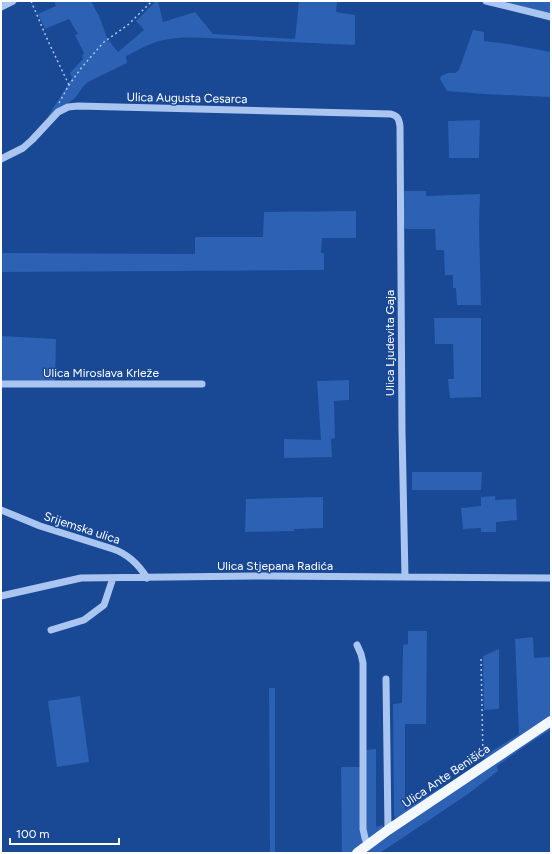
<svg xmlns="http://www.w3.org/2000/svg" width="552" height="854" font-family="Figtree,sans-serif">
  <rect width="100%" height="100%" fill="#194894"/>
  <!-- green -->
  <path fill="#2c61b3" d="M54,1H91L99,16L107,38L118,52L144,30L136,21L156,1H158L163,22L195,12L213,34L295,39L299,1H337L336,12L355,15V45L207,38C186,37 165,37 146,46C139,49 133,53 126,56L127,63L88,82C81,87 80,93 74,99C65,105 56,111 48,118L49,115L72,78L70,73L83,59L82,56L84,53L75,35L78,34L69,19L45,29L38,14L56,6Z
    M498,1H551V15Z
    M473,30L484,32V41L508,44L551,52V98L550,97L484,94L447,91L440,79L441,76L448,73H455L459,70Z
    M480,120L479,158H449L448,121Z
    M404,191H426V196L480,194L479,224L481,305H457L456,288H453V275H445L444,250H436L435,229H405L404,224Z
    M356,211V238H322L321,253H324V270L1,272V253L195,254V237H263L264,212Z
    M434,318H481V397L450,398L448,379H454L453,344H435Z
    M1,336L56,339L55,382H1Z
    M349,380V400L334,401L335,438L331,439L332,457L284,458V439L321,440L317,381Z
    M412,472H482L481,490H412Z
    M495,496V500L516,499L517,520L496,522V532H481V528L463,529L461,508L481,506V497Z
    M323,497V528L294,529V531L245,532L246,499Z
    M408,631H427L426,724H405V810L440,788L441,792L396,822L394,814L393,704L402,703L403,645L408,644Z
    M533,637L534,658L550,657L551,646V718L485,759L484,756L519,734L515,639Z
    M499,649V709L484,710L483,656Z
    M269,688H275V853H270Z
    M80,696L89,762L57,767L48,701Z
    M551,727V729L518,751L497,766L498,771L468,794L380,853H367L372,847L451,793Z
    M376,749V827L382,825L384,827L383,830L369,840L366,837L365,750Z
    M341,767H362L365,842L353,853H341L342,852Z"/>
  <g fill="none" stroke-linecap="round" stroke-linejoin="round">
    <!-- path -->
    <path stroke="#aac6f0" stroke-width="1.5" stroke-dasharray="2 3" stroke-linecap="butt" d="M31,1L48,41L69,85
      M59,103L69,85L82,67L104,42L129,24L152,1
      M481,659L483,757"/>
    <!-- minor -->
    <path stroke="#aac6f0" stroke-width="7" d="M486,1L551,17
      M1,7L13,1
      M1,159L23,148L32,140L58,112L68,107L78,106L391,114C398,116 399,119 400,126L402,431L405,577
      M1,384H202
      M1,510L40,526L113,549C128,554 139,565 147,578
      M1,596L81,578L262,576L551,578
      M51,630L84,620L104,605L113,578
      M357,645L361,654L363,663V829L365,838L368,845
      M386,679L388,830"/>
    <!-- major -->
    <path stroke="#f3f7ff" stroke-width="10" d="M357,853L388,830L551,721"/>
  </g>
  <g text-anchor="middle" dominant-baseline="central" stroke-width="3" stroke-linejoin="round" paint-order="stroke">
    <!-- street labels -->
    <g font-size="12" fill="#fff" stroke="#194894">
      <text transform="translate(187 98) rotate(1)">Ulica Augusta Cesarca</text>
      <text transform="translate(390 343) rotate(-90)">Ulica Ljudevita Gaja</text>
      <text x="101" y="373">Ulica Miroslava Krleže</text>
      <text transform="translate(82 528) rotate(18)">Srijemska ulica</text>
      <text x="275" y="566">Ulica Stjepana Radića</text>
      <text transform="translate(446 776) rotate(-34)">Ulica Ante Benišića</text>
    </g>
  </g>
  <!-- border -->
  <rect width="552" height="854" fill="none" stroke="#ffffff" stroke-width="4"/>
  <!-- scale -->
  <path d="M10 838v6h109v-6" fill="none" stroke="#ffffff" stroke-width="2"/>
  <text x="16" y="838" font-size="12" fill="#ffffff" stroke="#194894" stroke-width="3" paint-order="stroke">100 m</text>
</svg>
